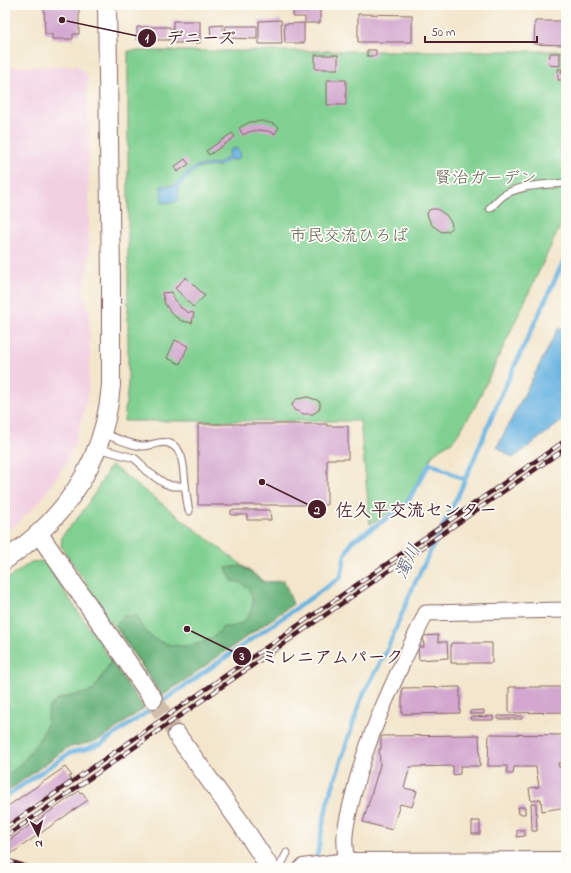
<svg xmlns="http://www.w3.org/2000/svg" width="571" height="873" font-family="'Indie Flower','Klee One',sans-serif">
  <rect width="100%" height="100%" fill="#fdfcf7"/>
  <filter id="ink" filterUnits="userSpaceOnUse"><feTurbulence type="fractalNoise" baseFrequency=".025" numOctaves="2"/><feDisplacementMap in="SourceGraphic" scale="8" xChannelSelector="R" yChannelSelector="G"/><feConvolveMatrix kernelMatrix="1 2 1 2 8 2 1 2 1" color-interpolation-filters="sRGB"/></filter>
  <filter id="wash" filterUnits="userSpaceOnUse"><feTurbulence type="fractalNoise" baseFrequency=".012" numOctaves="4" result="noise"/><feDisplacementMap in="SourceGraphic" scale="16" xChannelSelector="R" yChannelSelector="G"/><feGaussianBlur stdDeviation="0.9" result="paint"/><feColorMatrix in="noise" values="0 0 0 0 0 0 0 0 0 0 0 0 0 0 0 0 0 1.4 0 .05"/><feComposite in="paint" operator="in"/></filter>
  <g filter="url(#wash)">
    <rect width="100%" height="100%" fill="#f3e6cc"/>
    <!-- built -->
    <path fill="#f1d0e2" d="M77,66L88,76L89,247L88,267L83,290L89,310L90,357L87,400L75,443L67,462L39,502L14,526L5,532V67Z"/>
    <!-- green -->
    <path fill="#80d091" stroke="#65785e" d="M128,51H566V214L474,409L458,434L453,441L434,453L406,501L396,509L370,524L360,421H124L128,383Z
      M111,465L293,604L162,696L110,620L102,648L144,708L103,738L92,742L67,748L5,793V581L31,562L44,561L96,638L104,610L61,546L62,536L81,514L96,491Z"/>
    <!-- forest -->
    <path fill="#68b27b" stroke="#596853" d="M242,566L263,582L284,581L293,604L162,696L116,625L123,616H136C141,627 149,638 161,642C182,650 209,646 223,627C252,630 263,595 241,583C238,582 234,581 232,581L226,568Z
      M111,661L144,708L103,738L92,742L67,748L5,793V776C18,772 44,736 47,723C48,718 48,712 49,707L58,699L93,691Z"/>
    <!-- water -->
    <path fill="#68b2e0" stroke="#596886" d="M236,148L240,152C241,159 236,162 230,159L220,166L197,168L178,187L179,201L162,203L161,186L175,185L188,172L196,166L219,163L228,157L230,150Z
      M558,329H566V418L513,458L497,447Z"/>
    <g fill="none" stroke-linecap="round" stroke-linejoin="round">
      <!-- stream -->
      <path stroke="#68b2e0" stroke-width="4.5" d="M5,797L71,752L86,749L101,744L341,577L345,555L352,541L394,514L407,503L430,463L465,480
        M317,862V855L327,804L361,699L386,652L413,587L461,489L502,393L566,256"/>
    </g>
    <g id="blocks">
      <!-- building -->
      <path fill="#d3a7cf" d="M44,5H79V34H73V39H52V34H45Z
        M293,5H320V23H305V17H293Z
        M358,14L412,15V42H358Z
        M281,20L282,44H259V21Z
        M173,21H200V43H173Z
        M535,21H566V45L534,44Z
        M304,23V43H285L284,24Z
        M223,25V37H211L210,26Z
        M226,26H257V39L225,38Z
        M137,27H170L169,40H137Z
        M367,50H376V56H367Z
        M550,53H560V66L549,65Z
        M315,55H338V69H315Z
        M558,69H562L561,73H565V80H558Z
        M327,80H346V105H327Z
        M262,121L274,124L279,127L275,134L268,131L258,130L249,132L243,135L239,128L250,122Z
        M232,133L235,137L209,155L206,151Z
        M185,159L189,164L177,172L174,167Z
        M432,209H437L446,215L451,222L452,226L450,230L448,231L442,232L433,226L430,222L427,214L429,210Z
        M186,277L205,296L193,307L175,288Z
        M172,292L174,298L180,307L187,312L194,313L192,323L182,321L173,315L169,310L165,304L162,293Z
        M175,340L188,346L180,364L167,358Z
        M308,397L317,400L320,402V406L319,410L313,414H304L294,410L292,405L294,401L297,399Z
        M198,424H327V426H348V459H327V505H198Z
        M231,510H270L271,520H247V515H231Z
        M438,635V642H447L448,658L419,660L418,647H424L423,636Z
        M451,643H492V663H451Z
        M460,687V713L402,714V688Z
        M509,687H566V712L509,713Z
        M484,710V714H470V711Z
        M493,716V720H471L470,717Z
        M498,716H522V719H498Z
        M489,734L566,735V763H558L559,767L566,766V807L542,811L541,799L531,801L529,788L539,787L536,767H514L513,774H507V766H488Z
        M479,735L480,766H460V774L453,775V766L410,767L404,788L417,791L412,807L400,804L392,830L363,822L380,765L379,749H381V736Z
        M65,767L72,776L69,777L71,780L5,826V808Z
        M79,791L80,793L82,792L88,800L5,858V843Z
        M531,803H536L537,831H532Z
        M518,807H525V814H519Z
        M472,821H480V834H472Z
        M517,830H525V836L517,837Z"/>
    </g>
  </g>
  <g filter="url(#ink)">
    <use href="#blocks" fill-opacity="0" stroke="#856563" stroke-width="1"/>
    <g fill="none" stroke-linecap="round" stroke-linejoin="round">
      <!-- tertiary-tunnel -->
      <path stroke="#d1beac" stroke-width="18" stroke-dasharray="18 9" stroke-linecap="butt" d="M153,699L177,735"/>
      <defs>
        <path id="service" d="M490,208C495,204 499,198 504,195C522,184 546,185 566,183
          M103,433C115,438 128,444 141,446C151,447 159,440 168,443C185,448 183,470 185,483C186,493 187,502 189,511
          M97,448L134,458L140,463L145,470L164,483L172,486H185
          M279,868L287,853"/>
        <path id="minor" d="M346,862C346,853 344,843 345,835C346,822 350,808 353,796C368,731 398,673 426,613L566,610"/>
        <path id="tertiary" d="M39,534L153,699
          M5,560C66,518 105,461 111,385V278L107,5
          M177,735L240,822L270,868
          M303,868L346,862L566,861"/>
      </defs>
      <!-- service casing -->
      <use href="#service" stroke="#856563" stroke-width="9"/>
      <!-- minor casing -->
      <use href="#minor" stroke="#856563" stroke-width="17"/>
      <!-- tertiary casing -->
      <use href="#tertiary" stroke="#856563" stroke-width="20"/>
      <!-- service -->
      <use href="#service" stroke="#fff" stroke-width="7"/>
      <!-- minor -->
      <use href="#minor" stroke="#fff" stroke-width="15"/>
      <!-- tertiary -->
      <use href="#tertiary" stroke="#fff" stroke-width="18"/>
      <defs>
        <path id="rail" d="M5,828L566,440
          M5,837L566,448
          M5,860L31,868"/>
      </defs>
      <!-- rail casing -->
      <use href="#rail" stroke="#4a1f2b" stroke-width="4.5"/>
      <!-- rail -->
      <use href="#rail" stroke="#fdfcf7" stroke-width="3" stroke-dasharray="9" stroke-linecap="butt"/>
    </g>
  </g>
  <g text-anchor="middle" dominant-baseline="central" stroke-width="3.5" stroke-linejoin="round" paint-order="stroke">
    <!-- park labels -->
    <g font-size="17" fill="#5d5d4f" stroke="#fdfcf7">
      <text x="486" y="178">賢治ガーデン</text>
      <text x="349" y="236">市民交流ひろば</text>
    </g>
    <!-- water labels -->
    <g font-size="18" font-style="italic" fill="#565a73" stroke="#fdfcf7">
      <text transform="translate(409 562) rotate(-64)">濁川</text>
    </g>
  </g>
  <!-- callouts -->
  <path fill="none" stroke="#4a1f2b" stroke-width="1.5" d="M62 20L147 38M262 482L317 509M187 629L242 656"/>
  <g fill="#4a1f2b" stroke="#fdfcf7" stroke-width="1.5">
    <circle cx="62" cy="20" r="4"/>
    <circle cx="262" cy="482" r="4"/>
    <circle cx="187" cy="629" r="4"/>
    <circle cx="147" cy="38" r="10"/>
    <circle cx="317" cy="509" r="10"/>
    <circle cx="242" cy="656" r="10"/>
  </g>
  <g font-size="12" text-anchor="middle" font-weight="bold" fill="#fff">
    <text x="147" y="42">1</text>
    <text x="317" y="514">2</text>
    <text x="242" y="660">3</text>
  </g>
  <g font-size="18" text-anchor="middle" font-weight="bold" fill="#4a1f2b" stroke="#fdfcf7" stroke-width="3.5" stroke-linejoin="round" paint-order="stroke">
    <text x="201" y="44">デニーズ</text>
    <text x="416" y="516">佐久平交流センター</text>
    <text x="332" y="663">ミレニアムパーク</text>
  </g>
  <!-- margin -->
  <rect width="571" height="873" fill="none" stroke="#fdfcf7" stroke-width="20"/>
  <!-- north arrow -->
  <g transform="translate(38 835) rotate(174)" stroke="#fdfcf7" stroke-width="3" paint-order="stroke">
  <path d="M0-3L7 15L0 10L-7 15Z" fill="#4a1f2b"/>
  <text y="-6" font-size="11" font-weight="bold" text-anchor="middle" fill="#4a1f2b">N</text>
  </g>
  <!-- scale -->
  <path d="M425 36v6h112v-6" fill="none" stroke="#4a1f2b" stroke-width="2"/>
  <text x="431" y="36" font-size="12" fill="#4a1f2b" stroke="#fdfcf7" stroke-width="3" paint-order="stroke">50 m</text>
</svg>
